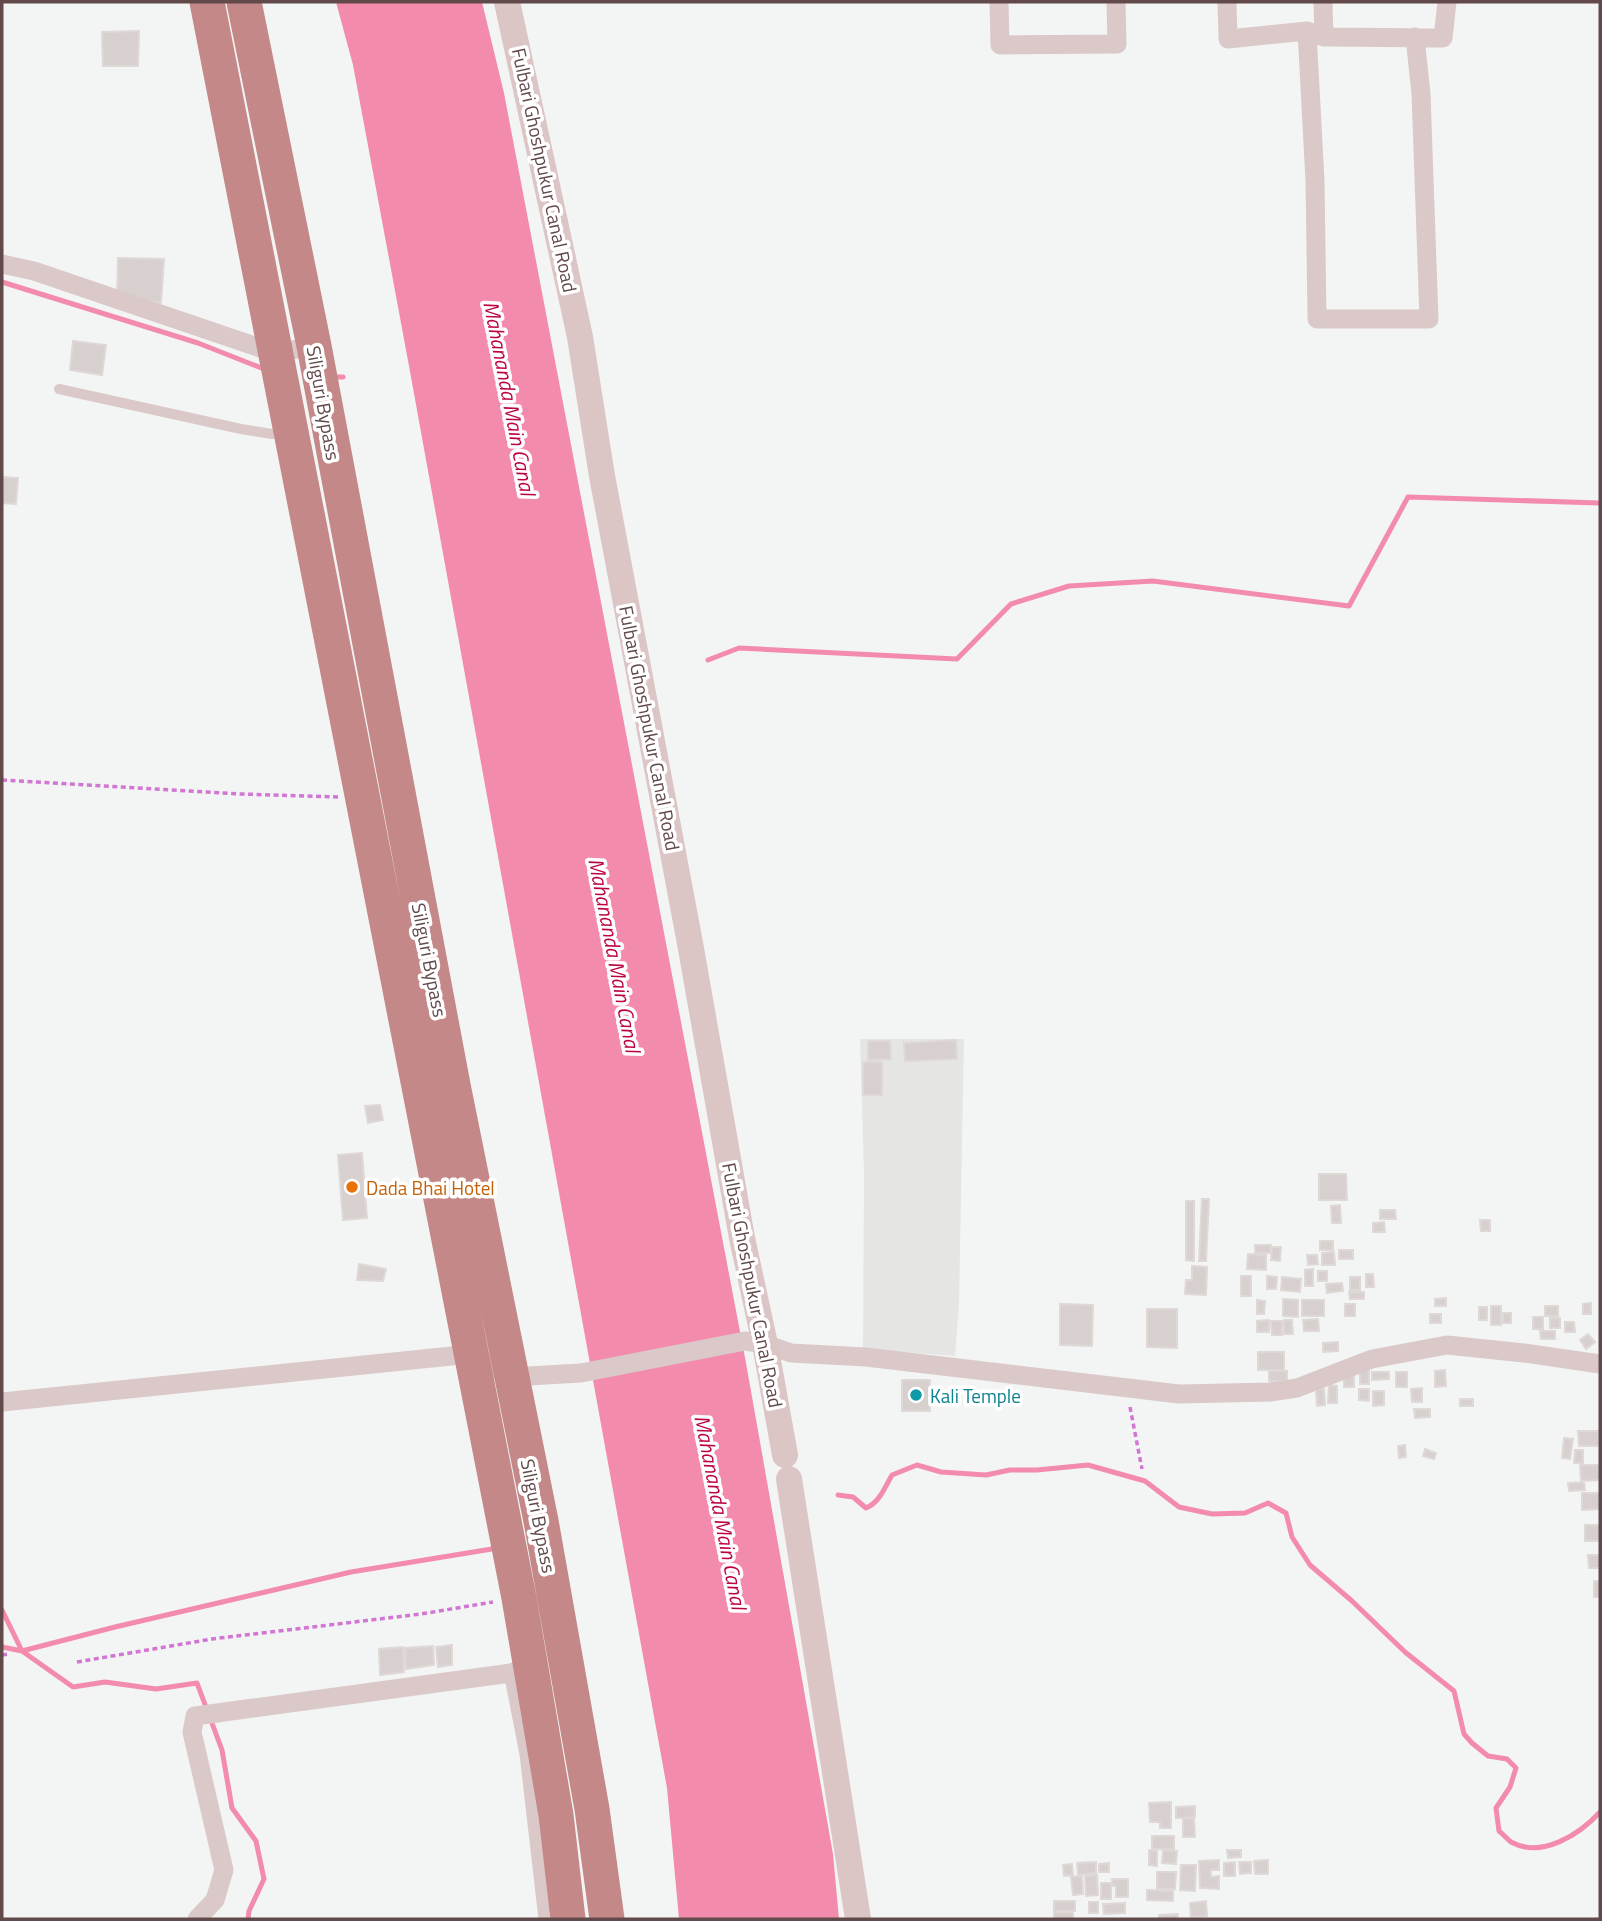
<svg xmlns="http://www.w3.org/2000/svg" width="1602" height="1921" font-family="'Titillium Web',sans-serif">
  <rect width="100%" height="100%" fill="#f3f5f4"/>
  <!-- education -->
  <path fill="#e5e6e4" d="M860,1039H964L959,1304L955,1356L863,1349L864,1174Z"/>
  <!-- water -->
  <path fill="#f38bad" d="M336,2H482L504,93L746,1363L833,1854L839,1919H679L667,1788L409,366L353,65Z"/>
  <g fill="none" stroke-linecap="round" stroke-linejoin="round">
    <!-- stream -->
    <path stroke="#f38bad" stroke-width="5" d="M2,282L198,343L264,369
      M332,377H343
      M708,660L739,648L957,659L1011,604L1069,586L1153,581L1349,606L1408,497L1600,503
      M838,1495L853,1497L866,1508C880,1502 885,1487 892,1475L917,1465L941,1472L986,1475L1010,1470H1037L1088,1465L1145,1481L1179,1507L1212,1514L1245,1513L1268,1503L1286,1513L1292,1537L1310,1565L1352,1601L1405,1652L1454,1691L1464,1734L1472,1743L1488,1756L1507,1759L1516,1768L1510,1787L1496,1808L1499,1831C1503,1834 1507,1839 1511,1842C1542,1859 1580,1834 1600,1812
      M2,1610L22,1651L73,1687L105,1682L156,1689L197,1683L222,1750L232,1808L256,1841L264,1879L249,1911L248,1919
      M2,1647L22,1651L115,1627L351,1572L498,1548"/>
  </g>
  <!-- building -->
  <path fill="#d8d0cf" stroke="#ded8d7" stroke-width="2" d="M139,31L138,66H103L102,32Z
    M118,258L164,259L161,303L117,294Z
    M73,341L106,345L102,375L70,370Z
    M2,477L18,478L16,504L2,503Z
    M956,1040L957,1059L905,1061L904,1043Z
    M868,1041H890L891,1059L868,1060Z
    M863,1062H882V1095H863Z
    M380,1105L383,1120L368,1123L365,1106Z
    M362,1153L367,1218L343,1220L338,1155Z
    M1319,1174H1346L1347,1200H1319Z
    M1202,1199H1209L1206,1261H1199Z
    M1186,1201H1194V1261L1186,1260Z
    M1340,1205L1341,1223H1332L1331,1206Z
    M1380,1210H1395L1396,1219H1380Z
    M1480,1220H1490V1231H1481Z
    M1384,1222L1385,1232H1373V1223Z
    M1320,1241H1333V1250H1320Z
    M1255,1245H1271V1253H1255Z
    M1272,1247H1281L1280,1261L1271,1260Z
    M1339,1250H1353V1259H1339Z
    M1334,1252L1335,1265H1322V1253Z
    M1248,1254L1266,1255V1270L1247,1269Z
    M1307,1255H1317L1318,1264L1308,1265Z
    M359,1264L386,1269L383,1281L357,1280Z
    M1192,1266L1207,1267L1206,1295L1185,1294L1186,1280H1192Z
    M1313,1269V1286H1305V1270Z
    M1318,1271H1327V1281H1318Z
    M1366,1274H1373L1374,1287H1366Z
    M1241,1276H1251V1296H1241Z
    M1267,1276L1277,1277L1276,1289H1267Z
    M1282,1277L1301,1279L1300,1292L1281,1290Z
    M1350,1277H1360V1290H1350Z
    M1342,1283L1343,1291L1327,1293L1326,1284Z
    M1349,1292H1364V1299H1350Z
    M1446,1298V1306H1435V1299Z
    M1283,1299L1298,1300V1317L1283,1316Z
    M1257,1300L1265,1301L1264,1314H1257Z
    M1302,1300H1324V1316H1302Z
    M1591,1303V1314H1583V1304Z
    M1060,1304L1093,1305L1092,1346L1060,1345Z
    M1345,1304H1355V1316H1345Z
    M1491,1306H1501V1325H1491Z
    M1545,1306H1558V1316H1545Z
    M1479,1307H1487V1320H1479Z
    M1147,1309H1177V1348L1147,1347Z
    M1503,1313H1511V1323H1503Z
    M1430,1314H1441V1323H1430Z
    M1533,1317H1543V1329H1533Z
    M1550,1318H1560V1328H1550Z
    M1318,1319L1319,1331H1304L1303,1320Z
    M1269,1320V1332H1257V1321Z
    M1284,1320H1292L1293,1334H1284Z
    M1271,1321H1282V1335H1272Z
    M1565,1322H1574L1575,1332H1565Z
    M1540,1331H1555V1339H1541Z
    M1588,1334L1595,1342L1586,1349L1580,1340Z
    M1338,1342V1351L1323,1352V1343Z
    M1258,1352H1284V1370H1258Z
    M1360,1368H1369V1384H1360Z
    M1445,1370L1446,1386L1435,1387V1371Z
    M1269,1371H1287V1381H1269Z
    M1372,1372H1389V1379L1372,1380Z
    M1396,1372H1407V1387H1396Z
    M1344,1373H1354V1387H1344Z
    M902,1380H930V1411H902Z
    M1329,1385L1337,1386V1403H1328Z
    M1422,1388V1402H1412L1411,1389Z
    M1324,1389L1325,1405L1317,1406L1316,1390Z
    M1359,1389H1369V1401L1359,1400Z
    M1373,1391H1384V1405L1373,1406Z
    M1460,1399H1473V1406H1460Z
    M1414,1409H1430V1417L1415,1418Z
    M1578,1431H1598L1599,1446H1579Z
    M1564,1438L1573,1439L1570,1459L1562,1458Z
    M1405,1445L1406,1457L1399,1458L1398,1446Z
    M1425,1449L1436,1453L1434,1459L1423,1456Z
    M1575,1450H1583V1463H1574Z
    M1580,1465H1600V1480L1581,1481Z
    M1584,1482L1585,1490L1569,1491L1568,1483Z
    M1582,1493H1600V1509L1582,1510Z
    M1585,1525H1600V1541H1585Z
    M1588,1555H1600V1568H1589Z
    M1594,1581H1600V1597H1594Z
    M452,1645V1665L438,1667L436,1647Z
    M433,1646L434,1665L406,1669L405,1648Z
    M403,1647L404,1672L380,1675L379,1649Z
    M1171,1802V1828H1160V1822H1150L1149,1803Z
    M1195,1806V1817L1176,1818V1807Z
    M1194,1818L1195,1837H1183V1819Z
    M1152,1836H1174V1849H1152Z
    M1149,1850L1157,1851V1866L1149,1865Z
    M1163,1850L1177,1851L1176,1864L1162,1863Z
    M1227,1850H1241V1857L1228,1858Z
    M1219,1860V1870H1211V1877L1219,1876V1889L1200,1888L1199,1861Z
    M1268,1860V1874H1255L1254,1861Z
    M1096,1862V1873L1078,1875L1077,1863Z
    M1235,1862V1876H1224V1863Z
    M1239,1862H1251V1873L1240,1874Z
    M1109,1863V1872H1099V1864Z
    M1072,1864L1073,1875L1064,1876L1063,1865Z
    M1181,1865H1196L1195,1891L1180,1890Z
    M1157,1872H1176L1175,1889H1157Z
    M1097,1875L1098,1895L1086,1896L1085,1876Z
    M1082,1876L1083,1894L1073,1895L1071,1877Z
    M1112,1879H1128V1897H1116V1886H1113Z
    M1101,1883H1111V1899H1101Z
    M1147,1890L1173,1891V1901L1147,1900Z
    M1054,1901H1075V1911H1054Z
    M1206,1901L1207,1916L1191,1917L1190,1903Z
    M1089,1902H1098V1913H1089Z
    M1125,1903V1913L1104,1914L1103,1904Z
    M1054,1912H1073V1919H1054Z
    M1178,1914V1919H1159V1915Z"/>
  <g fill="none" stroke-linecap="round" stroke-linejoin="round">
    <!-- path -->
    <path stroke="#d276d4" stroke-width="3.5" stroke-dasharray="5 3.5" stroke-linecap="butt" d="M2,780L241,794L338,797
      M1130,1407L1142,1469
      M2,1655L8,1654
      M77,1662L212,1639L421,1614L493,1602"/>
    <!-- lane -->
    <path stroke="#dbc9ca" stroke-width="10" d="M59,389L241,429L272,434L287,432"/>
    <!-- street -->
    <path stroke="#dbc9ca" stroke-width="19" d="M999,2L1000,45L1117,44L1116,2
      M1227,2L1228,39L1307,31L1324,37L1443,38L1447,2
      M1323,2L1324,37
      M1307,31L1315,181L1317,319H1429L1421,94L1415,37
      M2,264L34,271L275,353L314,346
      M2,1402L471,1354L511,1377L581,1373L745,1341L765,1344L791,1353L866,1357L1179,1394L1270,1392L1297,1388L1372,1359L1447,1345L1524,1353L1600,1364
      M513,1672L529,1754L548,1919
      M197,1919L215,1900L224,1870L192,1732L195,1716L533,1670"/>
    <!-- secondary -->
    <path stroke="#dcc5c5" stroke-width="26" d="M507,2L580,337L602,476L690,943L742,1238L765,1344L785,1455
      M789,1479L858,1919"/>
    <!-- highway -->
    <path stroke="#c48889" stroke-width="35" d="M207,2L519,1598L556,1815L568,1919
      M244,2L314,346L453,1085L541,1521L592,1809L607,1919"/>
  </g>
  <!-- markers -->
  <circle fill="#e8710a" stroke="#fff" stroke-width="2.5" cx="352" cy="1187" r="7"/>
  <circle fill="#0f9aa8" stroke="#fff" stroke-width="2.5" cx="916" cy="1395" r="7"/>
  <g text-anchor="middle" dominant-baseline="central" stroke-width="7" stroke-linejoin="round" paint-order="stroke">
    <!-- street labels -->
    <g font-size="19" fill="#62494a" stroke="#fff">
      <text transform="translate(545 170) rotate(78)">Fulbari Ghoshpukur Canal Road</text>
      <text transform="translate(324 403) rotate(80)">Siliguri Bypass</text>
      <text transform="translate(650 728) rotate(79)">Fulbari Ghoshpukur Canal Road</text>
      <text transform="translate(430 960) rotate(79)">Siliguri Bypass</text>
      <text transform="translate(753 1285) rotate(79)">Fulbari Ghoshpukur Canal Road</text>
      <text transform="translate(539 1516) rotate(79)">Siliguri Bypass</text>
    </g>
    <!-- food labels -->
    <g font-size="19" fill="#c56008" stroke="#fff" text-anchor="start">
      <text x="366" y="1187">Dada Bhai Hotel</text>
    </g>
    <!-- culture labels -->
    <g font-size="19" fill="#0d838f" stroke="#fff" text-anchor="start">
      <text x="930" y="1395">Kali Temple</text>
    </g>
    <!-- water labels -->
    <g font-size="21" font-style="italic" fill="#bb033f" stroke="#fff">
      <text transform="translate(510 398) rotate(79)">Mahananda Main Canal</text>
      <text transform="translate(615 955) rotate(79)">Mahananda Main Canal</text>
      <text transform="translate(721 1512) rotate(79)">Mahananda Main Canal</text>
    </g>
  </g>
  <!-- border -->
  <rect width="1602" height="1921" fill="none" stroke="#62494a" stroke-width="7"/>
</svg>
